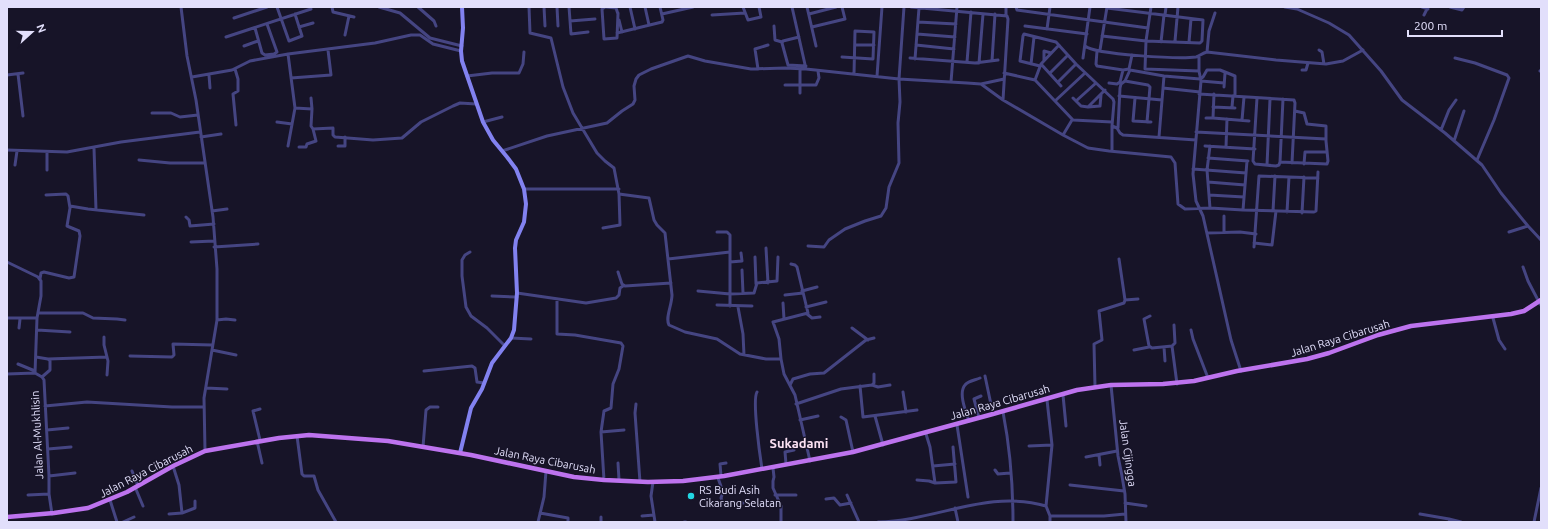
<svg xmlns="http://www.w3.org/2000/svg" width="1548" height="529" font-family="Ubuntu,sans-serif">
  <rect width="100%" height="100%" fill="#171428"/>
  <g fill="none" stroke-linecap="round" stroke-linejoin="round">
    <!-- street -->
    <path stroke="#454582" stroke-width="3" d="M181,7L187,56L196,100L213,217L217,269V320L204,398L205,451
      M277,7L289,41L302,36L295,14
      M332,7L333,12L354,17
      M379,7L400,13L430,38L462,46
      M418,7L434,21L436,26
      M529,7L530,33L551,38L563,87L573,113L597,153L605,161L614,168L619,194L649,198L654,220L657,225L665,233L672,295C672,305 665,318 669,325L685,332L717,339L740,354L766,359H781L779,339L773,322L808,313L797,267L795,265L791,264
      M544,7L545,26
      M557,7L558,26
      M569,7L571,34L588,32
      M605,7L602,9L604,39L617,38L618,13
      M606,7L616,8L618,14
      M630,7L635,29
      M645,7L649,25
      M743,7L748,20L761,17L759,7
      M792,7L806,69
      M807,7L816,46
      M911,7L1007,16L1008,19L1003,100
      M1016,7L1017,10L1148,28
      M1151,7L1146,41L1145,69L1199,71V56
      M1285,7L1297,9
      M1295,7L1297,9L1329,23L1349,35L1381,71L1402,100L1445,133L1482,165L1501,193L1528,226L1541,240
      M1422,7L1428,9
      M1450,7L1462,10L1464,7
      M662,14L693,7
      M809,14L836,7
      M712,15L745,13
      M1006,15V7
      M1165,15L1166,7
      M1424,15L1428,7
      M234,18L267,7
      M619,20L622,32
      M570,21L595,19
      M918,22L956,24
      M774,26L775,40L782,42
      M1025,26L1087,34
      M299,27L313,23
      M812,27L845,19L842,7
      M255,28L262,53L265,55L274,54L277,52L267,24
      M1047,29L1050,7
      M617,33L662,22L663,20L660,7
      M917,34L955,37
      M345,35L349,16
      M1102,36L1146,41L1200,43L1202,41L1203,20L1107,8
      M226,37L311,9
      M799,37L783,41L782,43L788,65L806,66
      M1175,41L1178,7
      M1161,42L1164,15
      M1189,42L1191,19
      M855,45H874
      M916,45L954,49
      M244,46L258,41
      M1085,46C1096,55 1180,59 1196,57C1200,56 1202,53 1207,52L1276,60L1326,64L1343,61L1363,50
      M1100,50L1107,7
      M1319,50L1322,52L1324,64
      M1097,51L1096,64L1097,66L1123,70
      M1207,52L1209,31L1215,13
      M842,57L873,59L874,32L855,31L854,74
      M910,58L975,63L998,60
      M1083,58L1090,7
      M1455,58L1475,63L1507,75L1509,78L1494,120L1477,160
      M915,59L919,8
      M1044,60V51L1051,53
      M992,61L995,14
      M967,62L971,12
      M979,63L983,14
      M1031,64L1034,37
      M1041,64L1061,86
      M1040,66L1020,61L1023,36L1024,34L1056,42L1076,64L1113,99L1114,102L1112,126V151
      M235,69L238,79V91L233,94L236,125
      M758,69L755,49L768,45
      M800,69V93
      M1302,70H1306L1308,63
      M1199,71L1201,81L1193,174L1196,201L1203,216L1231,340L1241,371
      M1540,71L1541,70
      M1004,73L1035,80L1073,120L1112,122
      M1050,73L1067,56
      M18,74L23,116
      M7,75L23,73
      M209,75L210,88
      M467,76L492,73H519L523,64L524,52
      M877,76L882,7
      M192,77L232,70L250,61L288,54L375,43L411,35H420L433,44L461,51
      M291,78L331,75L328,50
      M1035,80L1041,64L1059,45
      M1201,81L1224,83
      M951,82L957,7
      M1058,82L1076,64
      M1109,83L1117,84L1120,82L1123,70L1129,69L1132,55
      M981,84L1003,100L1063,135L1088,148L1109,151L1171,157L1175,163L1178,204L1185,209L1210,208L1243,210L1247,161
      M785,85H816L819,78L818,71
      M1224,87L1225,73
      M1163,88L1200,92
      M1199,94L1294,100L1295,103L1292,163
      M1214,94L1213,118L1249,121
      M1119,96L1162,100
      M311,98L312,109
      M1073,98L1081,106L1088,107L1105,90
      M1135,98L1133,121L1151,122
      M1257,98L1253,161L1255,164L1276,166L1279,165L1280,162L1327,164L1328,161L1326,141V126L1307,124L1304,113L1295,111
      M1055,101L1085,73
      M1076,101L1096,83
      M1088,107L1100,106L1101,95
      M1213,107L1235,108
      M1232,107L1233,96
      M295,108L312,109L311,126L313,129L333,128V135L335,137L373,140L402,138L421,122L453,106L460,103L476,104
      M152,113H171L180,117L198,115
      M1206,118H1213
      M1242,120L1244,97
      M277,122L292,124
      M483,122L502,117
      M1147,122L1150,87L1148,85L1125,81L1130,70L1164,76L1200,79L1203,77L1207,70H1220L1235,76V96
      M1112,126L1117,128L1120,133L1123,135L1196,140
      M1118,128L1120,88L1121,84L1125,81
      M1441,130L1449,110L1456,100
      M1196,132L1326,139
      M1063,135L1072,120
      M201,137L221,134
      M1159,137L1164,76
      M1454,141L1464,111
      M288,146L295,108L288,54
      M338,146H345V137
      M1205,146L1255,149
      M299,147H306L307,144L316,141L313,129
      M1226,147L1227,119
      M94,148L96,210
      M7,150L67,152L121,142L200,132
      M502,151L547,136L607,123L622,111L633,104L635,100L634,86L636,79L639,75L651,69L688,56L705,61L751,69L785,68L806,69L899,79L967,83L981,84L1004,79
      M47,153V170
      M1208,158L1248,161
      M139,160L170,163H205
      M1280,162L1283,99
      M1304,164L1305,152H1327
      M15,165L17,151
      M1267,165L1270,99
      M1193,169L1246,173
      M1208,182L1245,185
      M524,189H619
      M1209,195L1244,197
      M70,206L88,209L144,215
      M1210,208L1207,170L1210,146
      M1243,210L1314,212L1316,211L1318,172
      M212,211L227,209
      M1273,211L1275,176
      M1287,212L1289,177L1318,178
      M1302,213L1304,177
      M1224,216V232
      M186,217L189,220L190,226L214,224
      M603,228L620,225L619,194
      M717,232H727L730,235V306
      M1509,232L1528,226
      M1207,233L1240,232L1256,234
      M191,242L214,241
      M1254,243L1272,245L1276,211
      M808,246L824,247L829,240L845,229L865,221L881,216L886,208L889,187L899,163L898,123L900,102L899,79L904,7
      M214,247L258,244
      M1254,247L1259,176L1289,177
      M766,248L768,283
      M470,252L465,255L462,260V276L466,307L471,316L487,328L505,346
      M755,257L756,284
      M668,259L730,252
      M7,262L38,277L41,281V296L37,318L35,373L42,377L44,380L49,476V494L52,514
      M730,262L742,261L741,253
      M1523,267L1528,281L1540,304
      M742,270L743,293
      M618,272L622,284L625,286L671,283
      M40,279L41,273L44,272L69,278L74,277L80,236L79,231L67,226L70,208L68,196L66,194L46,195
      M698,291L730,294L754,293L757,283L777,281L778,257
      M802,291L817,287
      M517,293L586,303L616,298L619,295L620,288L623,286
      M785,295L803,293
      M492,296L517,297
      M557,299V334L575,335L621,343L623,346L619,369L613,384L611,408L604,411L601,432L604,480
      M1125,300L1138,299
      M783,303L784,319
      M717,305L752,306
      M738,307L743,334L744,355
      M806,307L826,302
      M38,313H83L93,318L117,319L125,320
      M807,314L812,318L820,317
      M1150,316L1144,319L1149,346L1152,348L1172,346L1177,384
      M7,318H37
      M1493,318L1499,340L1505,349
      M217,320L226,319L235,320
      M19,328L20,319
      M852,328L868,340
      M37,330L70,332
      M1191,330L1193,339L1208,378
      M104,337V345L108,361L107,375
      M511,338L531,339
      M1172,346L1175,343L1174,325
      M1164,347L1165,361
      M212,350L236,355
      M1134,350L1149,347
      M130,356L172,357L174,355L173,344L212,345
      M36,357L48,359L50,361V370L42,377
      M48,359L107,357
      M781,359L784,374L795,395L810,461
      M18,364L35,371
      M424,371L472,366L475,368L477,382L484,383
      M7,374L35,373
      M985,376L993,414
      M790,385L793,379L810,374L824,373L866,340L874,338
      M872,385L878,387L890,385
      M1111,385L1118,456L1122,476L1125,494L1126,522
      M860,386L863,417L917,410
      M1095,387L1094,344L1102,340L1099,311L1124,303L1125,300L1119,259
      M206,388L227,389
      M757,392C752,400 760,456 762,469
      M903,392L906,412
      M1063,395L1066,426
      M636,404L635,413L640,482
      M796,404L841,389L872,385L874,383V374
      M45,406L87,402L172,407H204
      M260,409L253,411L260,440
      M1003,412C1010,448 1013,486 1013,522
      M875,416L883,445
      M841,417L846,420L853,452
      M979,418L974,399L981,396
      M800,420L818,416
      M969,421C966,412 958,393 965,385C968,381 976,380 980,378
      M957,425L968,497
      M47,430L68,428
      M601,432L624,430
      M926,434L930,447L935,483L956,482L953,447
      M297,436L302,474L304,476H314L318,490L336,522
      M257,441L262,463
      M1029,446L1052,445
      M423,447L426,410L430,407H438
      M48,449L71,447
      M1099,455L1100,465
      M1086,457L1117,451
      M618,463L619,480
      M786,464L785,452L794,450
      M933,466L955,464
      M773,468L774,477L773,481V488L781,506V522
      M995,470L998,474L1010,473
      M132,471L138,486
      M49,476L75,473
      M721,476L720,464L726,463
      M718,478L723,492L721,498L723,503H743
      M917,480L929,481L935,483
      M653,482L651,496L655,522
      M1070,485L1124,491
      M135,487L143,506
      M28,495L49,494
      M775,495H796
      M847,495L859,522
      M826,499L834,498L840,505L851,503
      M110,500L117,522
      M1125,503L1146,506
      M1046,506L1052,445L1047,400
      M955,508L958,522
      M182,513L195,508V501
      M540,513L568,518V522
      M169,514L182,513L179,485L173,466
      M1420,514L1449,519L1450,522
      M642,516L654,515
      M1050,516H1104L1125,514
      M601,517V522
      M1449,519L1461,522
      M123,522L134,517
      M538,522L544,497L546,471
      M684,522H686
      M878,522C936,521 987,489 1046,506L1050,516V522
      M1534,522L1541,488"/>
    <!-- secondary -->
    <path stroke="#8282f0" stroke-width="4" d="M460,453L471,408L482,389L492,363L511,338L514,330L517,293L515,248L516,240L524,222L526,204L524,189L516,169L507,157L493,140L483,122L462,61L461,51L463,28L462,7"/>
    <!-- primary -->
    <path stroke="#bd73ee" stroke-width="4.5" d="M7,517L54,513L88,508L127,492L173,466L205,451L279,438L309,435L388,441L471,455L574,477L604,480L648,482L683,481L724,476L853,452L993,414L1077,390L1111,385L1163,384L1194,381L1237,371L1307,359L1329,353L1378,335L1411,326L1511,314L1524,311L1541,300"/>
  </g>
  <!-- markers -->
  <circle fill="#22d7e4" stroke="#171428" stroke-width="1.5" cx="691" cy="496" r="4"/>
  <g text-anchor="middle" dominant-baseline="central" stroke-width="3" stroke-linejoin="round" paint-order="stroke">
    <!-- street labels -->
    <g font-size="11" fill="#e2dffb" stroke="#171428">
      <text transform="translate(1340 338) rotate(-17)">Jalan Raya Cibarusah</text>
      <text transform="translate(1000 402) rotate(-16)">Jalan Raya Cibarusah</text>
      <text transform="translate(37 435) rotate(-93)">Jalan Al-Mukhlisin</text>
      <text transform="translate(1128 453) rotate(82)">Jalan Cijingga</text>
      <text transform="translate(545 460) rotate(11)">Jalan Raya Cibarusah</text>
      <text transform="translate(146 471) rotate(-27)">Jalan Raya Cibarusah</text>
    </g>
    <!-- poi labels -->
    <g font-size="11" fill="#e2dffb" stroke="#171428" text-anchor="start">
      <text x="699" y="490">RS Budi Asih<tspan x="699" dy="13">Cikarang Selatan</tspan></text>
    </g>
    <!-- quarter labels -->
    <g font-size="13" font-weight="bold" fill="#fbe1f3" stroke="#171428">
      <text x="799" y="443">Sukadami</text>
    </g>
  </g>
  <!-- border -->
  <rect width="1548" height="529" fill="none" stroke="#e2dffb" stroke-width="16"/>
  <!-- north arrow -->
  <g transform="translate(32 32) rotate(69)" stroke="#171428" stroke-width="3" paint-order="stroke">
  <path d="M0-3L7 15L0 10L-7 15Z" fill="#e2dffb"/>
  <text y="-6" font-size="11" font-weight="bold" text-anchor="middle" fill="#e2dffb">N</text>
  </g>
  <!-- scale -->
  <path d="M1408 30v6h94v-6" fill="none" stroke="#e2dffb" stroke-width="2"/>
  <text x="1414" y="30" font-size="12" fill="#e2dffb" stroke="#171428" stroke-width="3" paint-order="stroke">200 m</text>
</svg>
